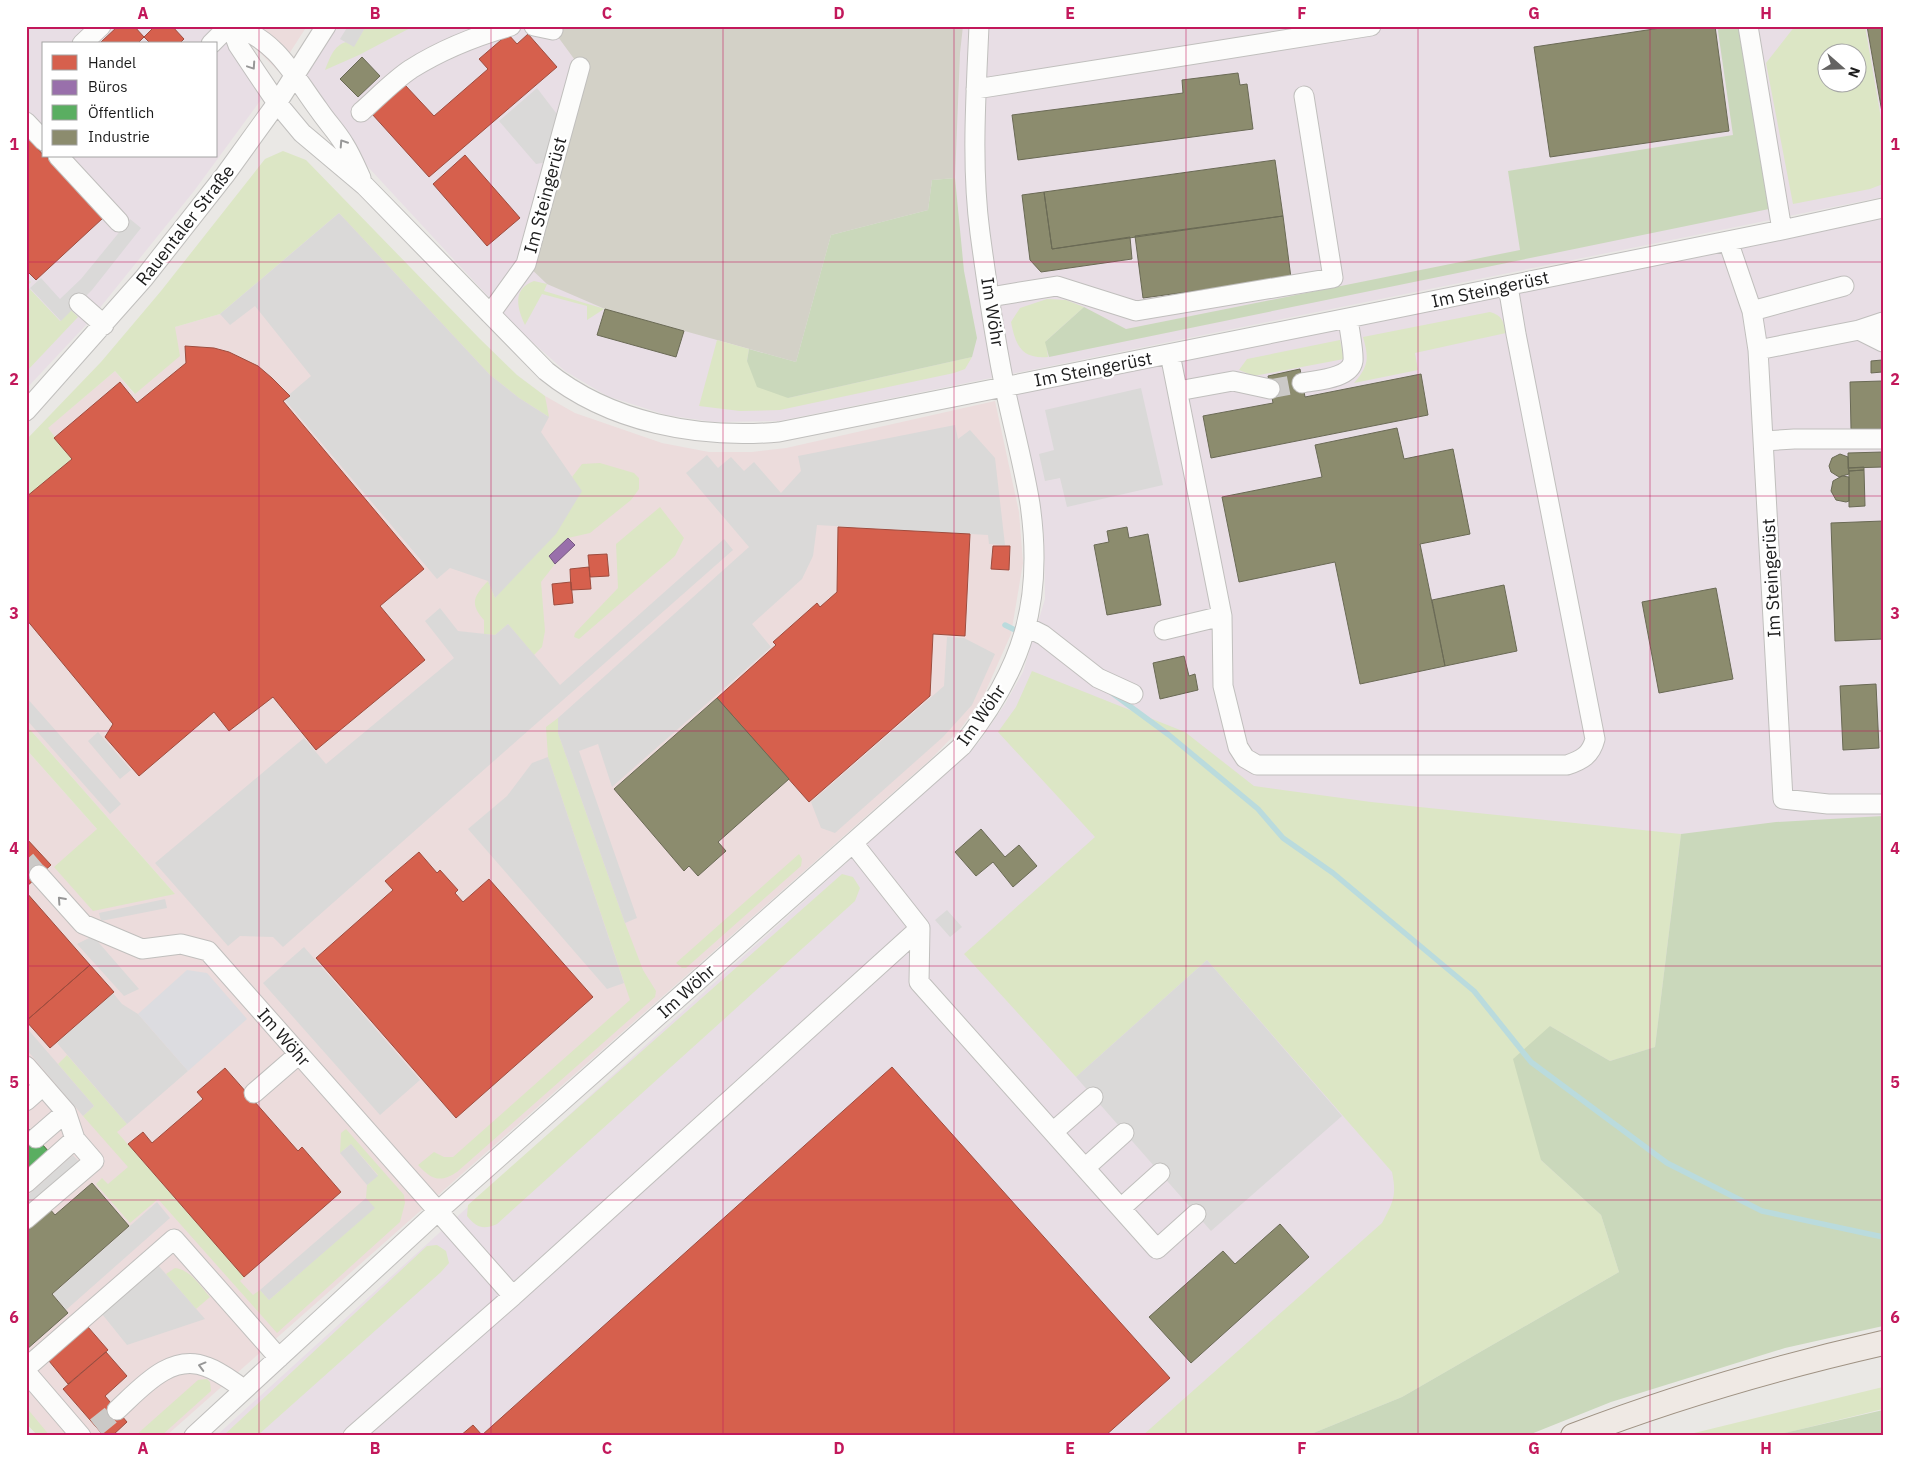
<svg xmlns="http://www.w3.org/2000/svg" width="1909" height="1462" font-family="'IBM Plex Sans',sans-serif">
  <rect width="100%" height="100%" fill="#eae8e5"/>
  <!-- commercial -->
  <path fill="#ecdcdc" d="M234,26H307L278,71Z
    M339,213L548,417L545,396L575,413L662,443L709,452H752L786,448L995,401L1019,512L1023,563L1011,634L984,695L962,727L931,759L166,1436H38L26,1423V749L97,829L175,894L26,725V497L54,438L47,428L115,371L134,394L175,327L220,314Z"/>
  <!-- industrial -->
  <path fill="#e8dee5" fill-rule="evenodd" d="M26,26H214L271,86L194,191L86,325L26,389ZM44,44H216V156H44Z
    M328,26H1883V197L779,421L713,422L666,415L607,396L565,371L522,333L292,85ZM1826,52H1856V82H1826Z
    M1883,218V951L1180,1436H216L979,742L1005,704L1023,672L1045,599L1044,534L1015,391Z"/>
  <!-- construction -->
  <path fill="#d3d1c7" d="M550,26H963L960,53L955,178L932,180L928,210L831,235L796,362L605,309L547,284L526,264L580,67Z"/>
  <!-- grass -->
  <path fill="#dce6c5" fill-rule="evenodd" d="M366,26H414L359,55L325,70C330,58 333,46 346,42L354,46Z
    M1795,26H1865L1883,130V184L1870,189L1793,204L1766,63ZM1826,52H1856V82H1826Z
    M283,151L306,160L479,338L517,375L545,396L549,417L519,398L490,375L339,213L220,314L175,327L180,356L135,394L115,371L48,428L72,459L26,497V440L101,362L161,291L265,159Z
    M26,277L31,282L27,286L60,321L71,310L78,317L26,372Z
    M534,281L547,284L544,291L605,309H604L587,320V306L542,294L525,325C517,308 512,289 534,281Z
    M1047,299L1066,300L1084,307L1046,341L1048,357C1022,359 1016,347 1011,322L1020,308Z
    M1490,312C1503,316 1503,321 1506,333L1415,353L1418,370L1354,383C1369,366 1369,358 1363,337Z
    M717,340L749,349L747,361L788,398L972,357L965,369L954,373L780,410L740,411L699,406Z
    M1340,340L1344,359L1254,376L1239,370L1247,359Z
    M600,463L634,473L639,478V489L631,500L590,533L568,538L549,556L555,564L541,582L545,631L542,647L534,655L508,624L495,635L484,634V620C469,603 474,596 488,581L495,598L581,491L572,477L582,464Z
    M660,507L684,538L675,556L579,639L574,637L575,633L618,588L616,544Z
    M1032,671L1185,732L1254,786L1371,802L1681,834L1655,1047L1610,1061L1550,1026L1541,1160L1601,1215L1619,1272L1402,1397L1306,1436H1142L1382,1223C1393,1202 1397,1196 1392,1172L1207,960L1076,1077L964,954L1095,837L998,732L1016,707Z
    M558,718V733L625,923L643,970L656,991L655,997L457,1172C440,1183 432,1180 418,1165L434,1152L444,1157H453L630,1000L548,757L546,727Z
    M26,725L175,894L93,911L54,867L97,829L26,749Z
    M799,854L802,859L801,866L686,968H682L676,963Z
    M842,874L853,877L860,888L855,901L497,1224C483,1230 477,1228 467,1216L468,1205Z
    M67,1055L127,1124L117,1132L244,1277L240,1281L253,1295L260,1290L269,1300L374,1208L366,1198L367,1185L378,1175L351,1144L340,1153L341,1133L346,1129L404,1195L405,1203L400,1222L277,1333L158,1199L130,1223L96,1184L102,1178L108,1184L128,1167L83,1116L94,1106L58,1064Z
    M437,1245L446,1251L449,1263L441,1272L257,1436H223L427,1246Z
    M175,1268C191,1270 200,1286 210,1297L196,1309L166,1274Z
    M207,1379L210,1382L211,1391L161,1436H135L198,1380Z
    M1883,1387V1409L1773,1436H1682Z
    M26,1407L50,1436H38L26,1423Z"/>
  <!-- forest -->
  <path fill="#cad8bb" d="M1719,26H1740L1769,209L1049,357L1045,342L1084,307L1126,329L1520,250L1508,171L1733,135L1718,31Z
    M955,178L964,271L977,338L972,357L788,398L757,387L747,361L749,349L796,362L831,235L928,210L932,180Z
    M1883,816V1326L1785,1348L1611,1402L1526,1436H1306L1402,1397L1619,1272L1601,1215L1541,1160L1513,1059L1550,1026L1610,1061L1655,1047L1681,834L1776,822Z
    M1883,1410V1436H1772Z"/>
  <!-- parking -->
  <path fill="#dad9d8" d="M348,26H366L354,47L340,39Z
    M537,88L563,122L553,161L536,164L499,121Z
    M339,213L490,375L519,398L549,417L541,432L582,491L556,534L495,598L488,581L450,568L437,579L284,399L311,376L255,306L230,325L220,314Z
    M130,219L141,228L92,290L61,321L30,288L41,278L60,299L81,279Z
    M1141,388L1163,485L1067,507L1060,478L1045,481L1039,454L1054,450L1045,410Z
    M955,425L958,439L970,430L995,458L1005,545L989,544L988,535L817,525L813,556L802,579L752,624L771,647L612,787L598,744L579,751L637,918L625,923L558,733V718L749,547L686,473L707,455L718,468L731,457L744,471L754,462L781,493L801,471L798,456Z
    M724,539L733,550L283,947L273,937L240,936L228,946L155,863L304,738L326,764L454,658L425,621L440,608L458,631L495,635L508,624L560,685Z
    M947,637L964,638L995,654L972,705L943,737L835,833L821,828L811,802L944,686Z
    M26,697L121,804L110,814L26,719Z
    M98,732L131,770L120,779L88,741Z
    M548,757L624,983L607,989L468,829L507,796L532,763Z
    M165,899L167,908L101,921L99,913Z
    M947,910L962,927L950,937L935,920Z
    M93,936L139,989L124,996L77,944Z
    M304,947L420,1080L380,1115L263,983Z
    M1207,960L1342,1116L1211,1231L1076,1077Z
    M113,993L122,1004L138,1014L188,1071L127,1124L57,1043Z
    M26,1027L94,1106L83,1116L26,1049Z
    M351,1144L378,1176L367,1185L340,1153Z
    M73,1155L83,1166L26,1216V1197Z
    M366,1198L375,1208L269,1300L260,1290Z
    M157,1202L170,1218L66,1310L53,1294Z
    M158,1265L205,1319L127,1345L102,1314Z"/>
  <!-- plaza -->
  <path fill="#dcdce0" d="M187,970L207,973L247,1019L188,1071L138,1014Z"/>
  <!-- shops -->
  <path fill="#d6604d" stroke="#9e4c3e" d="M118,26H134L144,37L137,44H102L101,42Z
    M155,26H172L184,39L179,44H151L144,37Z
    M508,34L517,44L528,34L557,67L429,177L372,114L405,85L434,116L488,69L479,59Z
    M26,135L44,156H46L103,218L36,280L26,270Z
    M465,155L520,218L487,246L433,184Z
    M185,346L214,348L229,352L258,366L272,378L290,396L283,401L424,569L380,606L425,660L316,750L273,697L229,731L214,712L139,776L105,737L113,724L26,619V497L72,459L54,438L120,382L137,403L186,363Z
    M838,527L970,534L965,636L933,634L930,696L809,802L717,698L776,645L773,642L817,603L820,607L837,592Z
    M993,546H1010L1009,570L991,569Z
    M607,554L609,576L590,577L588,555Z
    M589,567L591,589L571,590L570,569Z
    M571,582L573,603L554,605L552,584Z
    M26,838L51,865L26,887Z
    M419,852L437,873L440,870L458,890L455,893L463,902L489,879L593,997L456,1118L316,958L393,890L385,881Z
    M26,892L90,965L26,1021Z
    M90,965L114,992L50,1048L26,1021Z
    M892,1067L1170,1378L1105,1436H460L473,1425L482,1435Z
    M225,1068L298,1151L302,1147L341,1192L244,1277L128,1144L143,1132L152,1143L203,1099L197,1092Z
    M30,1131L49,1152L26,1172V1134Z
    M88,1327L108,1350L68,1384L49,1361Z
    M106,1352L127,1376L105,1396L127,1422L112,1436H104L63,1389Z"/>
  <!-- offices -->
  <path fill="#9970ab" stroke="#745780" d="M568,538L575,545L555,564L549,556Z"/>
  <!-- public -->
  <path fill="#5aae61" stroke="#47824c" d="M26,1126L49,1152L26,1172Z"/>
  <!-- industry -->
  <path fill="#8c8c6e" stroke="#6a6a55" d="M1674,26H1715L1729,131L1550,157L1534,47Z
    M1867,26H1883V118Z
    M362,57L380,76L358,97L340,79Z
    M1238,73L1240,85L1247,84L1253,129L1018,160L1012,115L1183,93L1182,80Z
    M1275,160L1283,216L1052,249L1044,192Z
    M1044,192L1052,249L1130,237L1132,259L1041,272L1030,260L1022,195Z
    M1283,216L1291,278L1143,298L1135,236Z
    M605,309L684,331L676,357L597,335Z
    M1882,360V372L1871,373V361Z
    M1300,369L1305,397L1421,374L1428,415L1211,458L1203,416L1273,403L1268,376Z
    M1882,381L1883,429H1851L1850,382Z
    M1397,428L1404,459L1453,449L1470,534L1420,544L1445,666L1360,684L1335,562L1239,582L1222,497L1322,477L1315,445Z
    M1883,452V467L1848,468V453Z
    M1840,454L1848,457L1849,474L1839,477L1831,472L1829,466L1832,458Z
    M1864,467V470L1849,471L1848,468Z
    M1864,470L1865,506L1849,507V471Z
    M1842,476L1849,477V501L1846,502L1836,500L1831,491L1833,481Z
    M1883,521V639L1835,641L1831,523Z
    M1127,527L1129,538L1148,534L1161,605L1107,615L1094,545L1109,542L1107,531Z
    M1504,585L1517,651L1445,666L1432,600Z
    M1716,588L1733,679L1659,693L1642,602Z
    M1184,656L1189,676L1195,674L1198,690L1160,699L1153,663Z
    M1876,684L1879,748L1843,750L1840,686Z
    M717,698L789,779L718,842L726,851L698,876L689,866L684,871L614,789Z
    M981,829L1005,857L1019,845L1037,866L1013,887L993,862L976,876L955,852Z
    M92,1183L129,1226L52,1294L68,1313L26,1350V1228L49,1208L55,1215Z
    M1280,1224L1309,1257L1191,1363L1149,1317L1223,1251L1235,1264Z"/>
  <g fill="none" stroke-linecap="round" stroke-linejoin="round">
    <!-- stream -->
    <path stroke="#badbdd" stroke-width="5.5" d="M1005,625L1021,633
      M1112,693L1169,735L1258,809L1283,838L1333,873L1474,991L1531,1062L1667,1163L1762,1211L1883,1237"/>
    <!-- minor-tunnel -->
    <path stroke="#cbc9c7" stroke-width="19" stroke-dasharray="19 9" stroke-linecap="butt" d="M1270,389L1302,383
      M26,860L39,875
      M96,1427L117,1410"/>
    <defs>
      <path id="minor" d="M231,26L238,45L256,72L277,103L302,133L365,186L546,371C610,423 699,439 779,432L1348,318L1782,230L1883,208
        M234,26C278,41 293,75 319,110C327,122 337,132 344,144C351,155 356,167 361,178
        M534,26L553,30
        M1748,26L1782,230
        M82,44L101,26
        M211,44L229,26
        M976,89L1371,26
        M361,112C377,98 393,81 411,69C441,50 476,36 511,26
        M26,122L44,141
        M58,156L119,222
        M1728,241L1752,311L1758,350L1783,799L1828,804H1883
        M990,297L1057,286L1136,311L1333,278L1304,96
        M79,303L104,325
        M1752,311L1844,286
        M490,314L526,264L580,67
        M1859,330L1883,322
        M1758,350L1859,330L1883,342
        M1170,354L1222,616L1223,686L1238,747L1245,758L1257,765H1567C1582,760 1591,755 1595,739L1516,334L1508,286
        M1302,383C1316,380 1350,379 1353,361C1354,351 1349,329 1348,318
        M1178,391L1233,381L1270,389
        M26,411L144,278L225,175L277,103L326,26
        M1764,441L1794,439H1883
        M1027,627L1043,635L1098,678L1133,694
        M1164,630L1222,616
        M853,843L920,928L919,982L1157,1249L1196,1214
        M39,875L83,924L142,949L181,944L208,951L513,1296L920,928
        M26,1066L66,1112L75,1139
        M254,1093L299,1054
        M26,1101L43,1086
        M1053,1132L1093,1097
        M36,1138L66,1112
        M1085,1168L1124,1133
        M26,1183L75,1139L94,1161L26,1219
        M1121,1208L1160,1173
        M26,1368L174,1239L279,1358
        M26,1372L81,1436
        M117,1410C141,1388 171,1352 207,1367C221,1372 233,1382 244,1389
        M194,1436L437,1212L962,746C1023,669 1044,602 1030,504C1024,467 1014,430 1006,393C995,342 987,285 980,233C971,165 976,95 979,26
        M353,1436L513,1296"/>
      <path id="major" d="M1573,1436C1674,1397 1778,1367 1883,1343"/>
    </defs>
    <!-- minor casing -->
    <use href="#minor" stroke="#c0bfbd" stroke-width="21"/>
    <!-- major casing -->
    <use href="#major" stroke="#9f9283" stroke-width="26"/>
    <!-- minor -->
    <use href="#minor" stroke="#fcfcfb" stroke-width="19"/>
    <!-- major -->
    <use href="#major" stroke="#efe9e4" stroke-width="24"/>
  </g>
  <!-- one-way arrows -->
  <defs><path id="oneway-chevron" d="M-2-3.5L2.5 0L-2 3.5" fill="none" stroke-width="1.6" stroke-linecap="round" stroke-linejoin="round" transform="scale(1.25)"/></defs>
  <g stroke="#979797">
    <use href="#oneway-chevron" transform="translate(252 66) rotate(56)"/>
    <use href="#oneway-chevron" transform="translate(343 143) rotate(-123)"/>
    <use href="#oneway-chevron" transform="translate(61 900) rotate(-132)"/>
    <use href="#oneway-chevron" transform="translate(202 1366) rotate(-165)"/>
  </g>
  <!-- grid -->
  <path fill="none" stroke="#c2185b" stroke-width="1" stroke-opacity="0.55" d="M259,26V1436M491,26V1436M723,26V1436M954,26V1436M1186,26V1436M1418,26V1436M1650,26V1436M26,262H1883M26,496H1883M26,731H1883M26,966H1883M26,1200H1883"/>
  <g text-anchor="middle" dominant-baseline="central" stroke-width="5" stroke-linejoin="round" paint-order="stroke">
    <!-- street labels -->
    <g font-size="18" fill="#1c1c1c" stroke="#fff">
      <text transform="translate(545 195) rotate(-75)">Im Steingerüst</text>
      <text transform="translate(185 225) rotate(-52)">Rauentaler Straße</text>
      <text transform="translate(1490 289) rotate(-12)">Im Steingerüst</text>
      <text transform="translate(993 312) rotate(81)">Im Wöhr</text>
      <text transform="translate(1093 369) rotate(-11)">Im Steingerüst</text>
      <text transform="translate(1771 578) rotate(-93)">Im Steingerüst</text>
      <text transform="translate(981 715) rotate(-55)">Im Wöhr</text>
      <text transform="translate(686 991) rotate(-42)">Im Wöhr</text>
      <text transform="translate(284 1037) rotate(49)">Im Wöhr</text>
    </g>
  </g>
  <!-- border -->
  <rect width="1909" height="1462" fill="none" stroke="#ffffff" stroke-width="55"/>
  <!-- legend -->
  <rect x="42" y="42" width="175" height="115" fill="#ffffff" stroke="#a4a4a4"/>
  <rect x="52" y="55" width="25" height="15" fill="#d6604d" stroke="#a4a4a4"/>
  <text x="88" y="68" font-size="15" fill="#1c1c1c">Handel</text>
  <rect x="52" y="80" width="25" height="15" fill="#9970ab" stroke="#a4a4a4"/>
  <text x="88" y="92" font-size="15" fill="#1c1c1c">Büros</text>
  <rect x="52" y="105" width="25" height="15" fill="#5aae61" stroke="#a4a4a4"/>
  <text x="88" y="118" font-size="15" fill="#1c1c1c">Öffentlich</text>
  <rect x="52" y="130" width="25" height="15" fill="#8c8c6e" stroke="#a4a4a4"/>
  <text x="88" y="142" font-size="15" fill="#1c1c1c">Industrie</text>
  <!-- north arrow -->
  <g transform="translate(1842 68) rotate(110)"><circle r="24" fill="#ffffff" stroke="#a4a4a4"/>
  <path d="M0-4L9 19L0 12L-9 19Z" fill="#646362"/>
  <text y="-8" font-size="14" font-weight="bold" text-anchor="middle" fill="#1c1c1c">N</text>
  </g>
  <rect x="28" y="28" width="1854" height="1406" fill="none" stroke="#c2185b" stroke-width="2"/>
  <g font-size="16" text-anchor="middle" font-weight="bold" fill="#c2185b">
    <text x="143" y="19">A</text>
    <text x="375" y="19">B</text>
    <text x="607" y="19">C</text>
    <text x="839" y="19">D</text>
    <text x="1070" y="19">E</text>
    <text x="1302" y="19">F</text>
    <text x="1534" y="19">G</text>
    <text x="1766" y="19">H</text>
    <text x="14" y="150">1</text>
    <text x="1895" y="150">1</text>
    <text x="14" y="385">2</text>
    <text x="1895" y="385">2</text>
    <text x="14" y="619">3</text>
    <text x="1895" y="619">3</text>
    <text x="14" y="854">4</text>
    <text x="1895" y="854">4</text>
    <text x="14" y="1088">5</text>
    <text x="1895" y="1088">5</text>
    <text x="14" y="1323">6</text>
    <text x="1895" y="1323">6</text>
    <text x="143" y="1454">A</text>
    <text x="375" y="1454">B</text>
    <text x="607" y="1454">C</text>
    <text x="839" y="1454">D</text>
    <text x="1070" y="1454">E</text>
    <text x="1302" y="1454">F</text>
    <text x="1534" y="1454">G</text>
    <text x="1766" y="1454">H</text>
  </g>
</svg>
